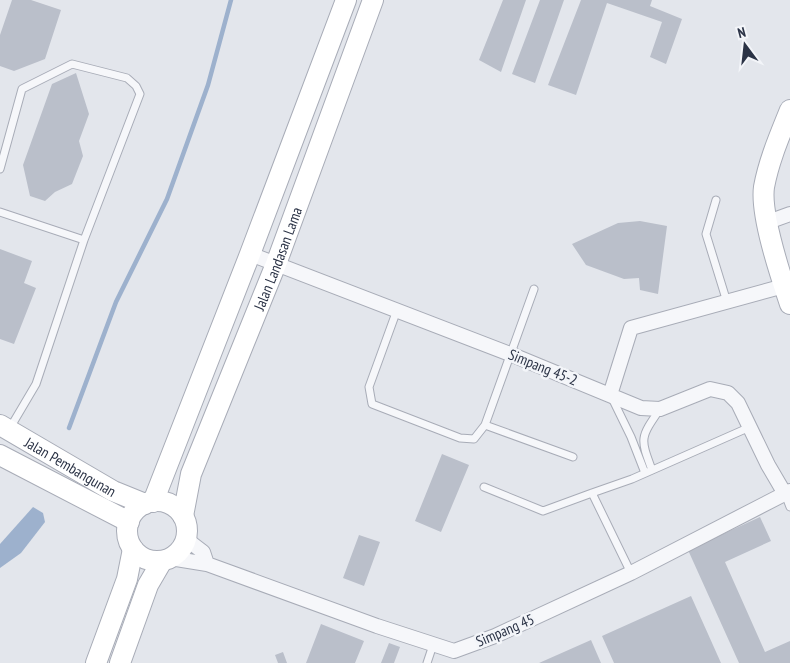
<svg xmlns="http://www.w3.org/2000/svg" width="790" height="663" font-family="'PT Sans Narrow',sans-serif">
  <rect width="100%" height="100%" fill="#e3e6ec"/>
  <!-- water -->
  <path fill="#9db1cd" d="M33,507L43,513L45,522L21,553L0,568V544Z"/>
  <g fill="none" stroke-linecap="round" stroke-linejoin="round">
    <!-- stream -->
    <path stroke="#9db1cd" stroke-width="4.5" d="M69,428L116,302L167,199L208,85L231,0"/>
  </g>
  <!-- building -->
  <path fill="#babfca" d="M12,0H31L61,10L45,59L14,71L0,66V35Z
    M503,0H526L501,72L479,60Z
    M540,0H564L535,83L512,74Z
    M581,0H652L650,6L682,19L666,64L650,57L662,22L607,3L576,95L548,85Z
    M76,73L89,114L79,141L83,156L72,184L55,192L45,201L30,196L23,165L52,84Z
    M640,221L667,226L658,294L640,290L639,278L624,279L586,265L572,244L618,223Z
    M0,249L32,261L24,283L36,288L14,344L0,339Z
    M442,454L469,465L441,532L415,521Z
    M760,517L771,541L725,562L765,652L790,641V663H739L688,550Z
    M359,535L380,542L364,586L343,578Z
    M691,596L721,663H614L602,636Z
    M321,624L364,641L355,663H306Z
    M591,640L601,663H539Z
    M389,643L400,647L394,663H381Z
    M283,652L287,663H278L275,655Z"/>
  <g fill="none" stroke-linecap="round" stroke-linejoin="round">
    <defs>
      <path id="lane" d="M0,169L22,89L72,64L127,78L136,86L140,94L84,240L36,384L10,428
        M716,200L706,234L727,302
        M0,212L84,240
        M534,289L485,425L573,457
        M397,310L369,387L372,404L460,438L474,439L485,425
        M612,398L631,437L645,473
        M652,470C640,438 640,438 660,409
        M484,487L543,511L592,493
        M785,494L790,507
        M631,573L592,493L632,479L750,427
        M427,663L433,645"/>
      <path id="street" d="M768,222L790,214
        M250,254L510,354L641,408L660,409L710,389L728,393L738,403L768,465L785,494
        M610,395L631,328L784,286
        M186,539L203,552L207,564
        M170,558L207,564L377,626L454,651L495,636L631,573L790,491"/>
      <g id="secondary">
        <path d="M790,110C780,135 769,160 764,187C760,215 781,277 790,304"/>
        <path id="s1" d="M0,425L113,491L145,504"/>
        <path d="M0,455L129,522"/>
        <circle cx="157" cy="531" r="30"/>
        <path d="M153,502L250,254L346,0"/>
        <path id="s2" d="M183,516L191,474L276,264L373,0"/>
        <path d="M96,663L127,579L133,549"/>
        <path d="M120,663L148,585L162,561"/>
      </g>
    </defs>
    <!-- lane casing -->
    <use href="#lane" stroke="#a8acb7" stroke-width="9"/>
    <!-- street casing -->
    <use href="#street" stroke="#a8acb7" stroke-width="16"/>
    <!-- secondary casing -->
    <use href="#secondary" stroke="#a8acb7" stroke-width="22"/>
    <!-- lane -->
    <use href="#lane" stroke="#f6f7fa" stroke-width="7"/>
    <!-- street -->
    <use href="#street" stroke="#f6f7fa" stroke-width="14"/>
    <!-- secondary -->
    <use href="#secondary" stroke="#fff" stroke-width="20"/>
  </g>
  <g text-anchor="middle" dominant-baseline="central" stroke-width="5" stroke-linejoin="round" paint-order="stroke">
    <!-- street labels -->
    <g font-size="15" fill="#2a3245" stroke="#f3f5f9">
      <text stroke="none"><textPath href="#s2" startOffset="275">Jalan Landasan Lama</textPath></text>
      <text transform="translate(543 367) rotate(22)">Simpang 45-2</text>
      <text stroke="none"><textPath href="#s1" startOffset="82">Jalan Pembangunan</textPath></text>
      <text transform="translate(505 630) rotate(-23)">Simpang 45</text>
    </g>
  </g>
  <!-- north arrow -->
  <g transform="translate(745 45) rotate(345)" stroke="#f3f5f9" stroke-width="4" paint-order="stroke">
  <path d="M0-4L9 19L0 12L-9 19Z" fill="#2a3245"/>
  <text y="-8" font-size="14" font-weight="bold" text-anchor="middle" fill="#2a3245">N</text>
  </g>
</svg>
